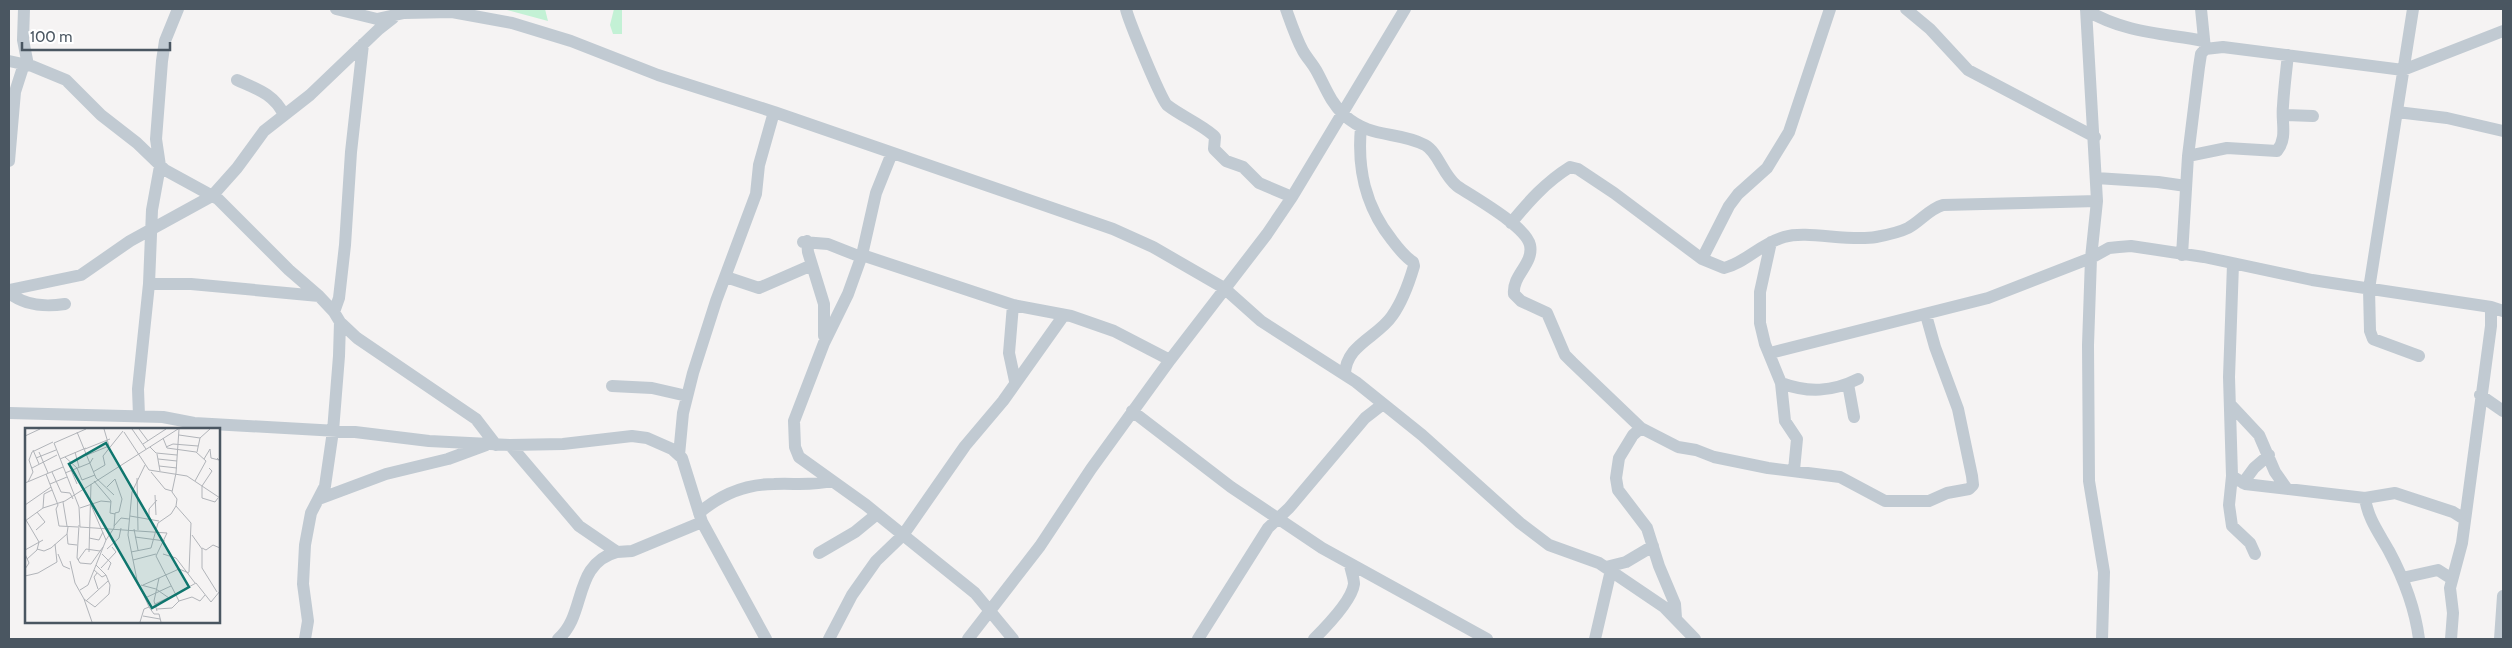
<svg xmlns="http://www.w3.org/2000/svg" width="2512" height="648" font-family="Cabin,sans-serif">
  <rect width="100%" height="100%" fill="#f5f3f3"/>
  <!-- green -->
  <path fill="#c3f1d5" d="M502,9H545L548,21L503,9Z
    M614,9H622V34H613L610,25Z"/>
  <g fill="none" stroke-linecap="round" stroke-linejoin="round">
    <!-- minor -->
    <path stroke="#c1cad2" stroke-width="12" d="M24,9L23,40L28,65
      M336,9L377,19L404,13L452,12L512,23L571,41L658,75L774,112L1113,229L1153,247L1224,288L1261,321L1356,382L1422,435L1520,523L1549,545L1599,563L1664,607L1695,639
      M1126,9C1128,19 1162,102 1167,105C1181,116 1199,123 1213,135L1215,137L1214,149L1226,161L1243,167L1259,183L1292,197
      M1286,9C1291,23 1296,38 1303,51C1307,58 1312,63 1316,70C1325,86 1330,102 1344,115C1372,140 1396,130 1425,145C1438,152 1443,175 1457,186C1473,197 1526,226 1530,245C1534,264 1512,275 1514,294L1521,301L1547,313L1565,355L1572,362L1641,428L1678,447L1696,450L1714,457L1768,468L1840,477L1885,501H1929L1947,493L1969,489L1973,485L1972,476L1958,409L1935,347L1926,315
      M1906,9L1930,29L1968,70L2095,137
      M2086,9L2097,201L2091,258L2088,345L2089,481L2104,572L2102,639
      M2201,9L2205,49
      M2413,9L2369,289L2370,331L2373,339L2419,356
      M2086,10C2125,33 2161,33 2204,41
      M9,61L32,66L66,80L101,115L137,143L165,170L218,199L289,270L319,296L334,312L340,322L339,356L333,431L325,486L311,513L305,545L303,584L308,621L305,639
      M237,80C257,89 274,94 284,115
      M2397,112L2447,118L2503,131
      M2283,115L2313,116
      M892,153L876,193L862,255L848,294L824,343L794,421L795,447L799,457L866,505L975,593L1013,639
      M2188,156L2227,148L2277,151C2288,137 2281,122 2283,106C2284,89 2286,72 2288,55
      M9,161L15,92L24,64
      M2096,178L2158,182L2186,186
      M1511,223C1529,201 1546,182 1570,167L1578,169L1614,193L1702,259L1724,268C1745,263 1760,244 1784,237C1807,230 1848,242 1876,237C1887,235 1898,233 1908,228C1921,221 1929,209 1943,205L2097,201
      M807,241L808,252L824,304V336
      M803,242L828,244L861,257
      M1771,242L1760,292V323L1765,344L1781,383L1785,421L1797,439L1794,470
      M862,255L1013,305L1071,316L1114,331L1170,360
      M2182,255L2188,156L2199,67L2201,54L2205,49L2223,47L2403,70L2503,31
      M1702,259L1729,206L1738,194L1767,168L1789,132L1830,9
      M2233,264L2229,377L2232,476L2245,484L2365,498C2368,519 2379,533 2389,551C2404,579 2415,608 2419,639
      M726,277L759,288L812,265
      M149,284H191L319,296
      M9,290L81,275L130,241L212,196L237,168L264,131L310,95L379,29L393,18
      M9,293C26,306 45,307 65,304
      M1013,305L1009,353L1015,381
      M334,312L339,298L345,245L351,152L363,44
      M340,322L357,338L476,419L496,445
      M1770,353L1988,298L2091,258L2109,248L2119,247L2131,246L2204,257L2312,280L2491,307L2503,311
      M1345,375C1345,345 1378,337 1392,316C1402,302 1409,283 1414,266L1413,262C1404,256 1398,248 1392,240C1365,206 1357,169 1361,127
      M1781,383C1808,393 1832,392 1858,379
      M1848,384L1854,417
      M612,386L652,388L687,396
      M2480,395L2503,411
      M2230,404L2259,435L2275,472L2287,489
      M1132,411L1231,487L1322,548L1487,639
      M9,413L163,417L194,423L355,432L429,441L510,445L563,444L632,436L647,438L672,449L682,458L702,522L766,639
      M139,416L138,389L149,284L152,210L160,166L156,139L162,61L165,41L178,9
      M1641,428L1633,435L1619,458L1616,478L1618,490L1647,528L1659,566L1675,604L1676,618
      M510,445L579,526L617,552L632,551L702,522
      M679,455L683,413L693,373L716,301L756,194L759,165L774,112
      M2232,476L2229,505L2232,526L2250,543L2255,554
      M2243,483L2254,468L2269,455
      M2365,498L2395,493L2453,512L2464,519
      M319,499L386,474L448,459L486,445
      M699,513C720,495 746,484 774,484C794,483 812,486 832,481
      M819,553L855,532L877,514
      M1606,567L1626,562L1653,546
      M2402,578L2438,570L2452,579
      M558,639C587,615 572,564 617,552
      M829,639L852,595L876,561L903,535L965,446L1003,401L1064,315
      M968,639L1040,546L1091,469L1170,360L1267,234L1292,197L1405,9
      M1198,639L1268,528L1289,508L1365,418L1383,404
      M1314,639C1326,627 1352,600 1354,584C1354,578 1351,571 1350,565
      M1595,639L1611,570
      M2451,639L2453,613L2450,588L2462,543L2491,326V307
      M2500,639L2503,596"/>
  </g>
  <!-- overview -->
  <g transform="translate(25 428)">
    <rect width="195" height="195" fill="#f5f3f3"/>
    <path fill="none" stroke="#b1b4b9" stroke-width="1" d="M61,1L29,15L54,79L55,99L142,105L131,128L154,173L167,169L175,173L180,167M79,1L84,18M107,1L121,21M114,1L123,13M52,4L71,50L89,67M99,4L124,42L162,48L195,70M154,7L175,10M0,8L15,1M138,10L142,20L171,24L181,33L170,53M118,16L141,1M125,19L131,25L152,27M141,19L148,16L173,18M60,21L85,11M8,22L14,36M14,24L23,45M50,24L54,39M172,24L175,10L185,1M132,26L135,43M62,27L84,18M40,29L52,40L57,52L70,47M11,30L31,22M35,31L61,20M133,31L152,33M179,31L185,21L186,30L194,32L192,30M120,37L107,64L103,107L112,152L124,179L129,186H134L136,194M134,38L152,40M7,40L32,27M46,42L52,56M27,44L36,64L45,65L48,71M68,44L80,37L78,28L98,3M126,44L140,61L147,63M40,45L65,35L68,30M21,46L33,77L31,81L34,98L53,99M112,50L113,102M69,53L86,73L85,85L90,86M3,54L8,44L4,32L7,24L28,14M0,55L38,39M25,56L42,49M177,58V70L190,74L193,70M177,58L187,43L184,40M130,67L131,87M38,74L42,98M0,77L26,59M151,78L166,95L164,144M18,80L19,66L27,62M55,80L76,73L86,74M105,88L134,93M124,90V81L132,72M1,92L14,114L12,122L2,131M0,93L18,80L40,73L153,1M54,97L52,130L55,135L66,136L78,119M89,98L96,90L104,91M109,101L113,122M11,102L20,94L12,84M42,106L43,116L52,117M167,107L177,121V140L192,164M110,109L140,113M64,110L74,112L78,104M81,112L89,100L90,85L94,84L97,71L90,51L82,59M177,120L181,122L188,117L195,120M12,121L19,123L26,120L42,106L43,99M82,121L94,110L96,100M0,122L18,112M64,124L66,56M106,124L126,120L133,95L146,86L151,78L152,71L147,64L151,45L154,1M0,126L4,135L0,141M33,126L38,138L45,141M77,126L86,135L83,142M138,126L151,130L170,155M53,132L61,121L75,123M108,132L131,126M45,133L50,155L59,171L70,179L84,166L85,157L81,147M76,140L91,124L87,119M69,142L77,149L81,147L71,137M72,145L69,149L73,161M0,148L13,145L32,134L30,116M116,157L131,161L144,170M118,157L134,150M55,162L63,157L81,112L66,77M151,166L171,155L186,174L195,163M120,170L146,158M59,171L67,194M61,173L83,153M130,176L151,166M132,181L147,180L154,173M132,183L129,173L134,150L154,141L164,145M118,188L135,191M115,194L119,181L124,179"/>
    <path fill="#0f766e" fill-opacity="0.15" stroke="#0f766e" stroke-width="2.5" d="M81,15L164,159L127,180L44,36Z"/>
    <rect width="195" height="195" fill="none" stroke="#4a5661" stroke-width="2.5"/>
  </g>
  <!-- border -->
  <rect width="2512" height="648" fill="none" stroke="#4a5661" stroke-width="20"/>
  <!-- scale -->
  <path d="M22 42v8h148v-8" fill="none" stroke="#4a5661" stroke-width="2.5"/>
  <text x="30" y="42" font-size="15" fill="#4a5661" stroke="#ffffff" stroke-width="4" paint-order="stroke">100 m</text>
</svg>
